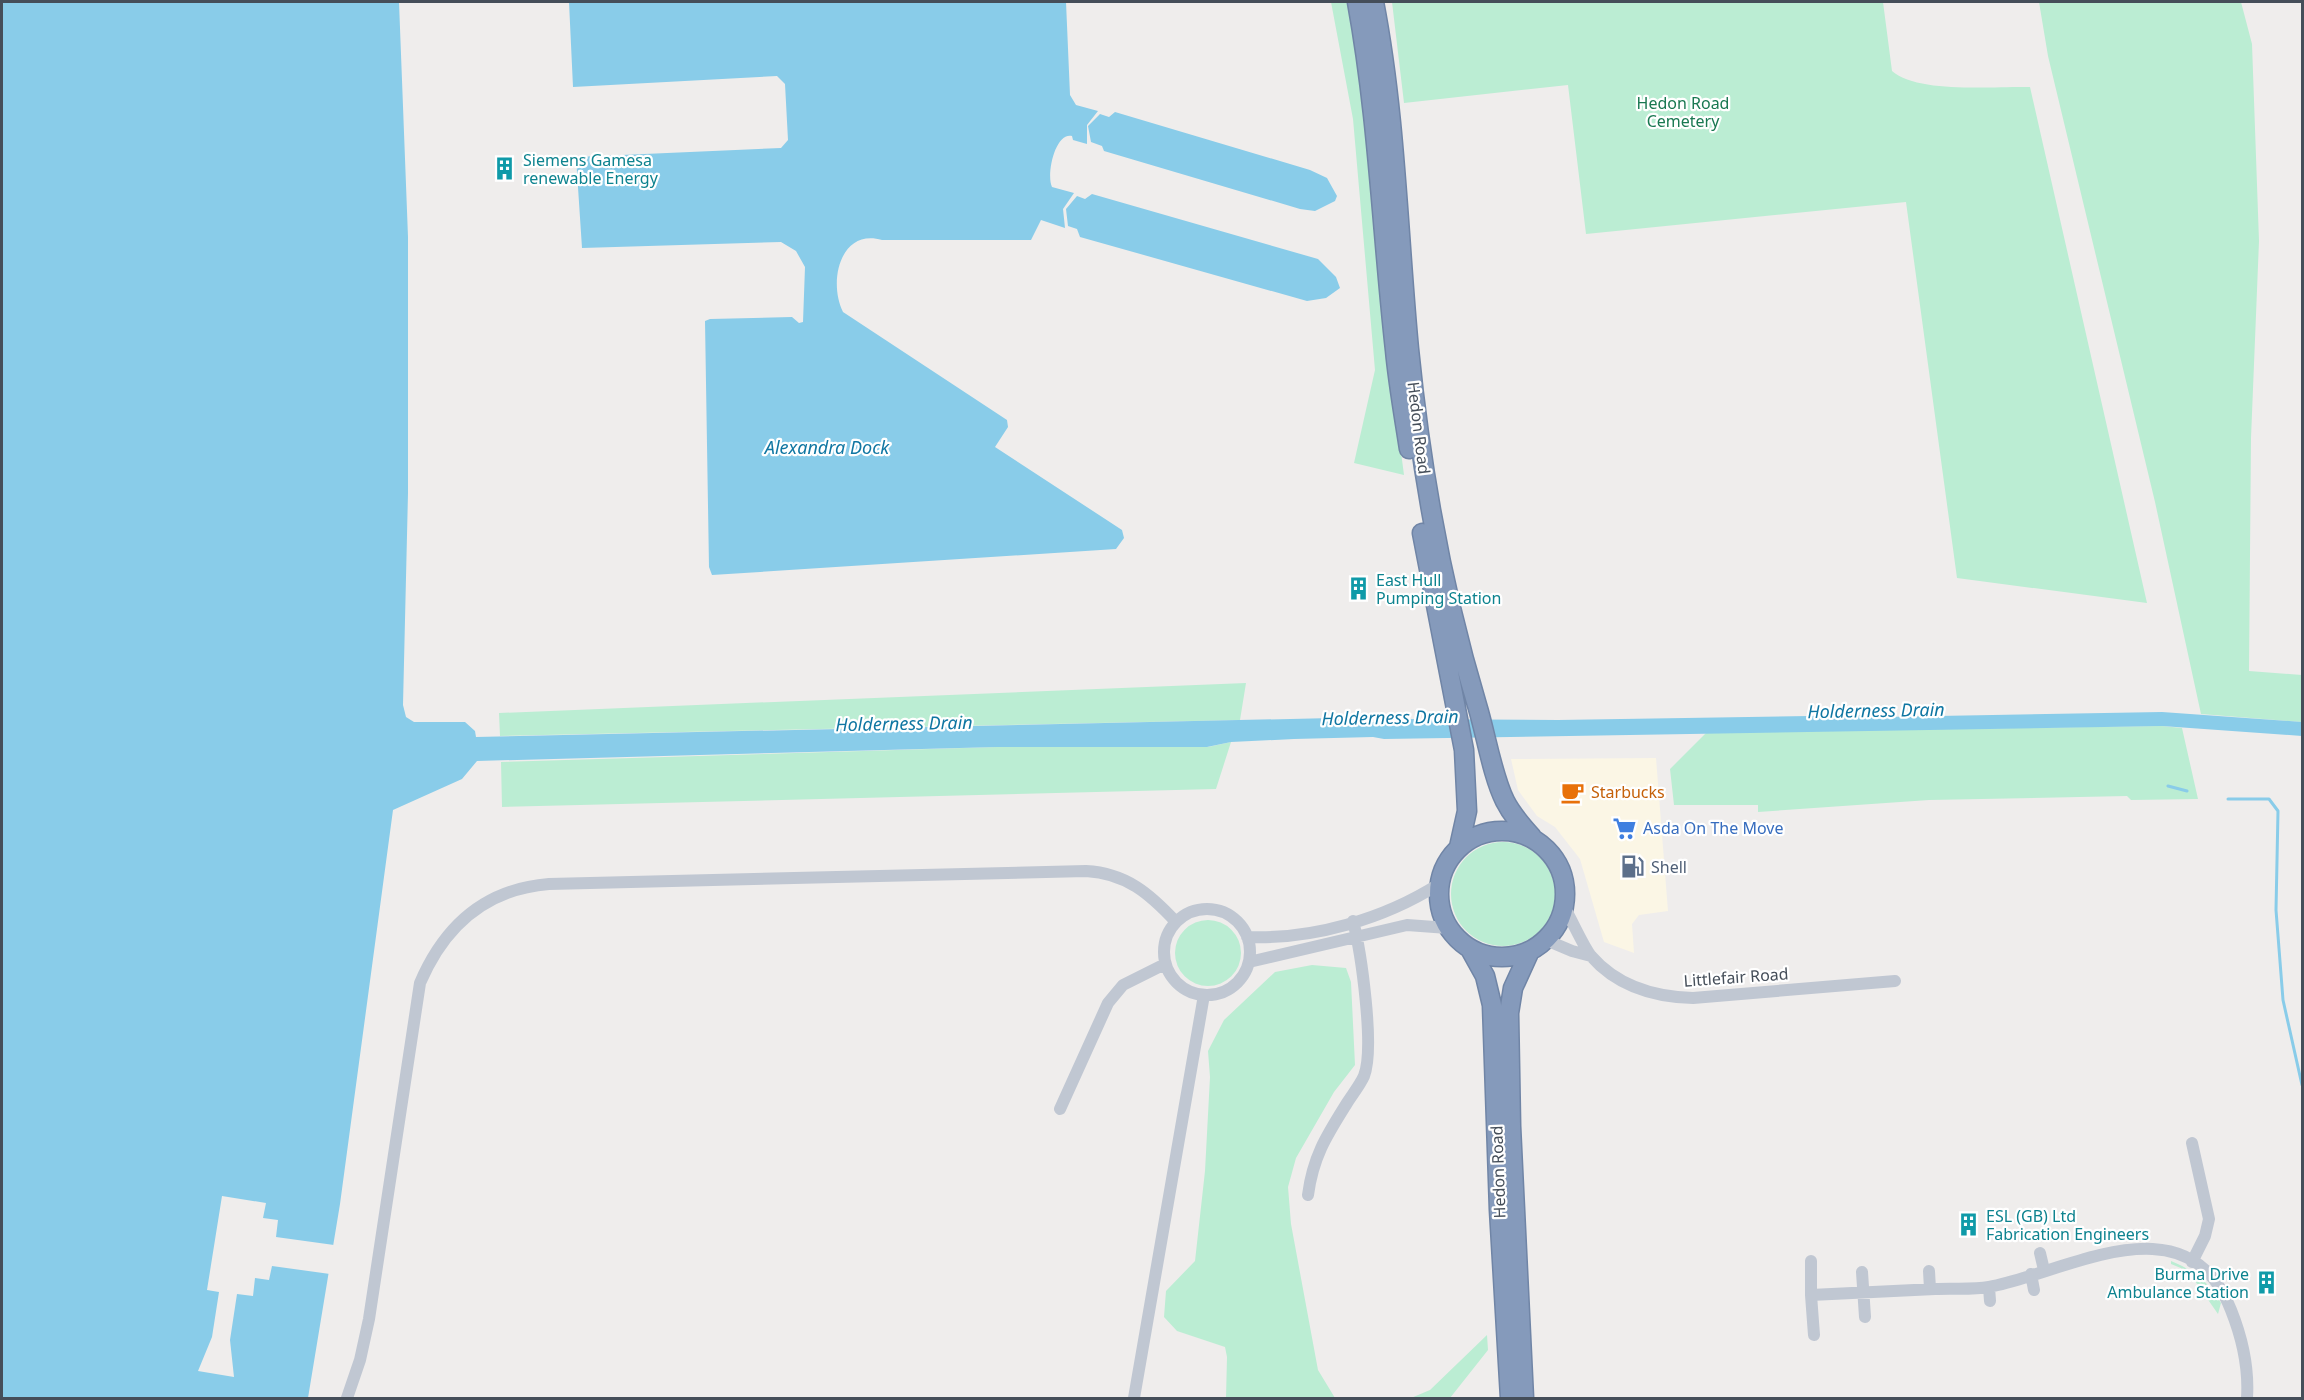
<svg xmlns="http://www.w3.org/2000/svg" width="2304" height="1400" font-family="'Noto Sans',sans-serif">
  <rect width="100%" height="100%" fill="#efedec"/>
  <!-- commercial -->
  <path fill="#fbf6e5" d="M1656,758L1668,911L1639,915L1632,924L1634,953L1604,942L1580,859L1555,827L1537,816L1518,790L1511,759Z"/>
  <!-- green -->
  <path fill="#bbedd3" d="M1331,2H1353L1388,353L1404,475L1354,463L1375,370L1353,119Z
    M1392,2H1883L1892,71C1918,94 1995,86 2030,87L2147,603L1957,578L1906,202L1586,234L1568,85L1404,103Z
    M2039,2H2241L2252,44L2259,241L2251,438L2249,671L2302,675V722L2201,714L2155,502L2048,56Z
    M1246,683L1240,720L500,736L499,713Z
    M2162,726L2182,728L2198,799L2131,800L2127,796L1929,800L1758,812V805H1674L1670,769L1707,732Z
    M1231,742L1216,789L502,807L501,762L997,747H1208Z
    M1451 894a52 52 0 1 1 104 0a52 52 0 1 1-104 0Z
    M1175 953a33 33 0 1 1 66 0a33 33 0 1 1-66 0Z
    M1312,965L1346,968L1351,982L1355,1065L1334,1092L1296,1158L1288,1187L1291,1224L1318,1370L1335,1398H1226L1227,1357L1225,1347L1177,1331L1164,1317L1166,1291L1195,1261L1205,1171L1210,1077L1208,1051L1224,1020L1275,972Z
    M2171,1261C2193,1270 2209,1282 2221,1303L2218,1314L2188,1271L2171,1264Z
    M1487,1335L1488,1350L1450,1398H1411L1430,1390Z"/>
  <!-- water -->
  <path fill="#89cce9" d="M2,2H399L408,237V493L403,705L406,717L414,722H465L475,731L476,737L1332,718L1373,722L1390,719L1558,720L1871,715L1882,717L2162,712L2302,722V736L2162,726L1384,739L1373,737L1294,739L1231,742L1207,747H997L477,761L462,779L393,810L340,1204L308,1398H2Z
    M569,2H1066L1070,95L1076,105L1098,111L1087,125V144L1073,140L1072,136C1055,132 1046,175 1052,187L1074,193L1063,209L1065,228L1041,220L1031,240H882C840,228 828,282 843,312L1007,420L1008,427L995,447L1122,530L1124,538L1116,549L712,575L709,567L705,321L710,319L792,317L799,323L803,322L805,267L796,251L781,242L582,248L576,157L781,148L788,140L785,84L777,76L573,87Z
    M1115,112L1310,170L1327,178L1337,196L1335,201L1315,211L1300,209L1104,151L1102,146L1091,142L1088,126L1100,114L1109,117Z
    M1092,194L1318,259L1336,277L1340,288L1326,298L1307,301L1080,237L1077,229L1068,226L1066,209L1077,196L1085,199Z"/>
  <!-- pier -->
  <path fill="#efedec" d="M222,1196L266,1203L263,1218L278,1220L276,1237L334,1245L330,1274L272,1266L269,1280L255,1278L253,1296L237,1294L230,1340L234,1377L198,1371L212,1337L219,1292L207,1290Z"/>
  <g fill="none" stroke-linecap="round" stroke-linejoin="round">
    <!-- stream -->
    <path stroke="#89cce9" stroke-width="3" d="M2168,786L2187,791
      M2228,799H2269L2278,811L2276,910L2283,1000L2302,1085"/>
    <defs>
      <path id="highway" d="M1357,2C1378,117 1382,234 1395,350C1398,383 1404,416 1409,449
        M1374,2C1396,116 1398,233 1409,349C1421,470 1442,589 1477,705C1486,734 1492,775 1505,801C1512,815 1522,826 1532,837
        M1422,533L1464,750L1467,811L1459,847
        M1439 894a63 63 0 1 1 126 0a63 63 0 1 1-126 0Z
        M1470,949L1485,976L1492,1005L1499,1210L1510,1398
        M1524,1398L1511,1126L1509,1013L1513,988L1529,953"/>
    </defs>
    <!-- highway casing -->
    <use href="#highway" stroke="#7085a6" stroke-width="21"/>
    <!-- minor -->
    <path stroke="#c0c7d2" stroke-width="12" d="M1564,907C1572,920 1583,946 1591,956C1617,986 1655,997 1693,998L1895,981
      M1164 952a43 43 0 1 1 86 0a43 43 0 1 1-86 0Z
      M1247,937C1312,940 1384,919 1439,884
      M1546,940L1572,951L1591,956
      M1249,962L1407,925L1448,928
      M1060,1109L1108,1003L1123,985L1165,964
      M2192,1143L2209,1219L2205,1236L2192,1262
      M1308,1195C1313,1156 1327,1135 1347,1103C1352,1095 1360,1085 1364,1076C1375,1048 1361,952 1353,921
      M2040,1253L2044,1270
      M1811,1261V1295C1853,1293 1894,1291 1935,1289C1952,1288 1972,1290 1989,1287C2068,1272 2187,1197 2231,1310C2243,1340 2249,1367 2247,1398
      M1929,1271L1930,1289
      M1862,1272L1865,1317
      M2031,1274L2034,1290
      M1989,1287L1990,1301
      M1811,1295L1814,1335
      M347,1398L360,1360L369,1319L420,983C444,927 485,889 549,884L1086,871C1126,873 1150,894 1176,922
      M1134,1398L1204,995"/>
    <!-- highway -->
    <use href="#highway" stroke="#859abb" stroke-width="18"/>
  </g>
  <!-- icons -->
  <defs>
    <symbol id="building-bare" viewBox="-9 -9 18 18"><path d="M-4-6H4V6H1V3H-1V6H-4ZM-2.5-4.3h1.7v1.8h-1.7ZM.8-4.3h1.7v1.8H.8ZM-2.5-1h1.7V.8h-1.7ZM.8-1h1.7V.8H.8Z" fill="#0f9aa8" stroke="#fff" stroke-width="2.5" paint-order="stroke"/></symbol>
    <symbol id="cafe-bare" viewBox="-9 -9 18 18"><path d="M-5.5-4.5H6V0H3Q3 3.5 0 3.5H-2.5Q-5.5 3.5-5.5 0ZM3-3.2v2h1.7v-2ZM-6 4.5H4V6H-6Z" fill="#e8710a" stroke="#fff" stroke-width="2.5" paint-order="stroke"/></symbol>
    <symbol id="supermarket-bare" viewBox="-9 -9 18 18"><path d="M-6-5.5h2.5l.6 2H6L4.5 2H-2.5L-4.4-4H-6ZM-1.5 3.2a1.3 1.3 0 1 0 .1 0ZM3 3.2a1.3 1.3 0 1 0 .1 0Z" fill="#3f7fe0" stroke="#fff" stroke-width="2.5" paint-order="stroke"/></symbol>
    <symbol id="fuel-bare" viewBox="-9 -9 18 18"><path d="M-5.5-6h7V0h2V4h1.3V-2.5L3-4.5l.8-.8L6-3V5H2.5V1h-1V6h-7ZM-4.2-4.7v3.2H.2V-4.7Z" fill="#5c6f8a" stroke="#fff" stroke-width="2.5" paint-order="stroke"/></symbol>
  </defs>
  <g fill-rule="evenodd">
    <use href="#building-bare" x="488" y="152" width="33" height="33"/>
    <use href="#building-bare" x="1342" y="572" width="33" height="33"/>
    <use href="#cafe-bare" x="1556" y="776" width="33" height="33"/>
    <use href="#supermarket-bare" x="1608" y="812" width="33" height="33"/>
    <use href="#fuel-bare" x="1616" y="850" width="33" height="33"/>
    <use href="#building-bare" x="1952" y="1208" width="33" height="33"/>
    <use href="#building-bare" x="2250" y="1266" width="33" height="33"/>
  </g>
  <g text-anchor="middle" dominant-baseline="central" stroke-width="4.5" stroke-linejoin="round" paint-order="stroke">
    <!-- park labels -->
    <g font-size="16" fill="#197851" stroke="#fff">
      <text x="1683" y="103">Hedon Road<tspan x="1683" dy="18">Cemetery</tspan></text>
    </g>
    <!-- culture labels -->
    <g font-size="16" fill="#0d838f" stroke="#fff" text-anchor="start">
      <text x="523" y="160">Siemens Gamesa<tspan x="523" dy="18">renewable Energy</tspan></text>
      <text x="1376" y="580">East Hull<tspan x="1376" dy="18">Pumping Station</tspan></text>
      <text x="1986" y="1216">ESL (GB) Ltd<tspan x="1986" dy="18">Fabrication Engineers</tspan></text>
      <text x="2249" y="1274" text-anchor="end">Burma Drive<tspan x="2249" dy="18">Ambulance Station</tspan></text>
    </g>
    <!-- street labels -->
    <g font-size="16" fill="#454e59" stroke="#fff">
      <text transform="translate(1419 428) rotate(83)">Hedon Road</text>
      <text transform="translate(1736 977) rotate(-4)">Littlefair Road</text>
      <text transform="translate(1498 1172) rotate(-92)">Hedon Road</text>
    </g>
    <!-- food labels -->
    <g font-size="16" fill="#c56008" stroke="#fff" text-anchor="start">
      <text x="1591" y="792">Starbucks</text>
    </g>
    <!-- shop labels -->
    <g font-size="16" fill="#366cbe" stroke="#fff" text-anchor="start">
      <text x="1643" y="828">Asda On The Move</text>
    </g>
    <!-- service labels -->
    <g font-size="16" fill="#4e5e75" stroke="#fff" text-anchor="start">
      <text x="1651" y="867">Shell</text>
    </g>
    <!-- water labels -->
    <g font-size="18" font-style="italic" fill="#0f76a2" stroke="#fff">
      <text x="827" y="447">Alexandra Dock</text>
      <text transform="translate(1876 710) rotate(-1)">Holderness Drain</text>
      <text transform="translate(1390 717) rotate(-1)">Holderness Drain</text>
      <text transform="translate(904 723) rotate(-1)">Holderness Drain</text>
    </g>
  </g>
  <!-- border -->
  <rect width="2304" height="1400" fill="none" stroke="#454e59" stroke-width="6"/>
</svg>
